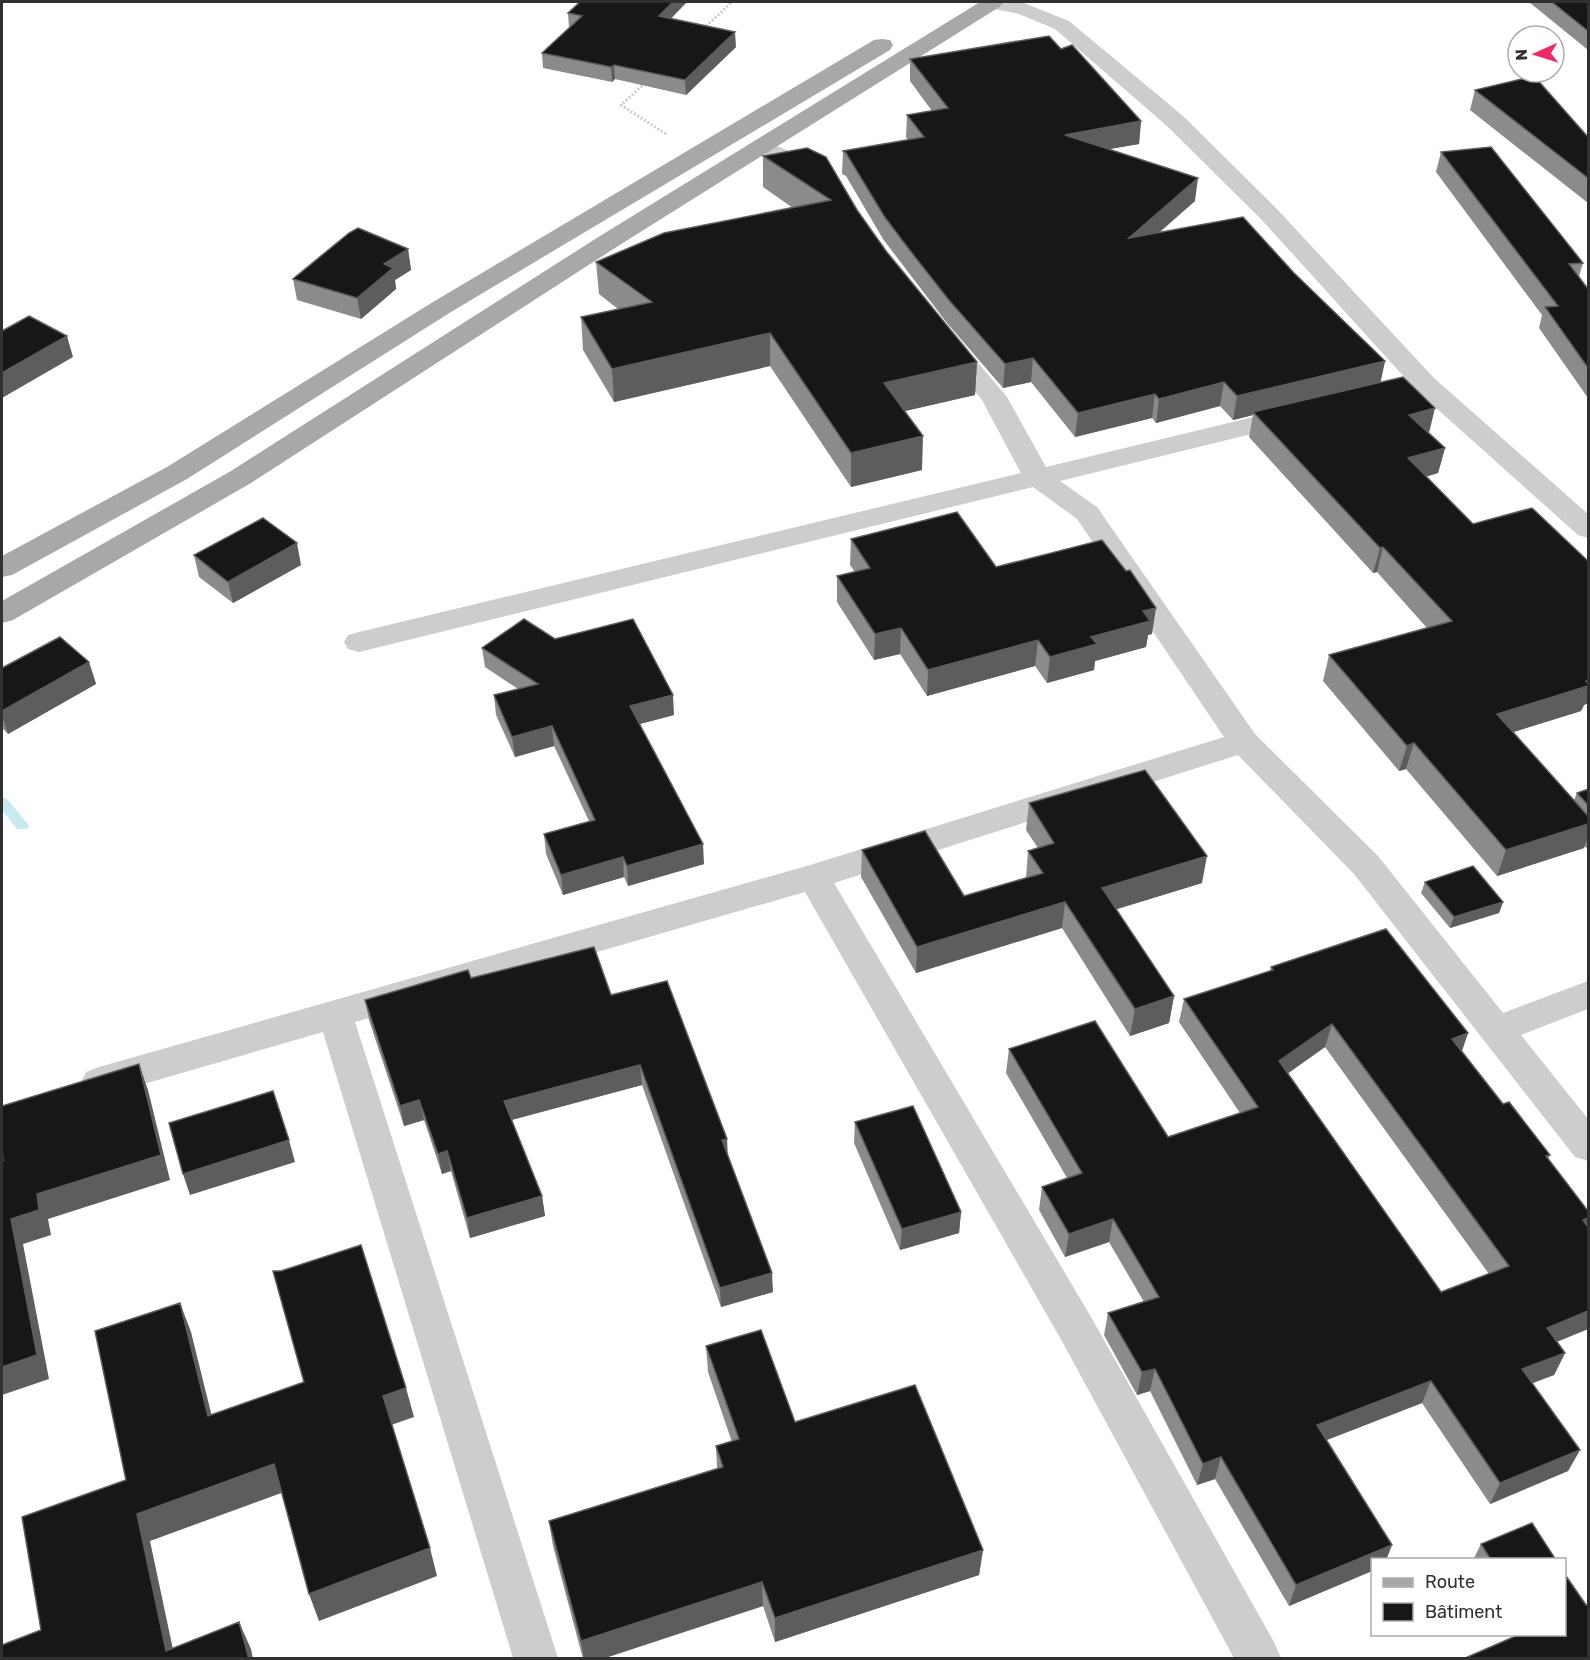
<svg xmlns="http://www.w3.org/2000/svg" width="1590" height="1660" font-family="Rubik,sans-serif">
  <rect width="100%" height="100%" fill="#fff"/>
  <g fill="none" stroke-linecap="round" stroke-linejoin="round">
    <!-- stream -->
    <path fill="#c7e9ef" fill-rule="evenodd" d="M2,797L7,799L27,823L29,826L27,829H17L2,810Z"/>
    <!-- path -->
    <path stroke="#cdcdcd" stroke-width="3" stroke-dasharray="2 2" stroke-linecap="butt" d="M703,29L732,2
      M645,83L621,105L666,134"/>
    <!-- minor -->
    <path fill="#cdcdcd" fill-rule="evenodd" d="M762,139L826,168L830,173L826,178L818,180L810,178L754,151L751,146L754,141Z
      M948,335L957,338L1007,397L1046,467L1295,407L1305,409L1308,415L1305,421L1060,481L1097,507L1255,734L1378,856L1503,1013L1588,981V1009L1521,1035L1588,1119V1161L1575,1157L1354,874L1238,755L834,883L1091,1317L1274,1642L1281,1658H1234L1063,1343L805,892L355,1022L558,1658H513L323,1032L99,1097L86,1092L81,1082L86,1072L99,1067L810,865L1224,737L1077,519L1033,487L359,652L348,649L344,642L348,635L359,632L1021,473L982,400L935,343L939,338Z"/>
    <!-- tertiary -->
    <path fill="#cdcdcd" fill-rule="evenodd" d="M976,2L1024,3L1069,21L1183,116L1276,208L1434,378L1588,514V538L1578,535L1416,390L1260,218L1167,126L1055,29L1019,14L979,6Z"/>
    <!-- primary -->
    <path fill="#a8a8a8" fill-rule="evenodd" d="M980,2H1004L1001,6L618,246L251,483L13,620L2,623V601L231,471L600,236Z
      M882,39L890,40L893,45L890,50L451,312L187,479L12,575L2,577V556L167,467L433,302L874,40Z"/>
  </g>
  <!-- wall -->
  <path fill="#8b8b8b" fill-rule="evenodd" d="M1529,2H1588V50Z
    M568,13L671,18L736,47L686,95L615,79L612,82L543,68L542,53L569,28Z
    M1061,49L1141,121L1139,144L1109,149L1195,201L1159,233L1294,273L1385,361L1380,382L1429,433L1445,448L1438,473L1426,477L1473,524L1588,561V703L1584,705L1581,711L1513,732L1574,800L1577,793L1588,789V850L1585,846L1584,848L1497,876L1406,769L1399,771L1323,681L1329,655L1427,628L1377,572L1373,573L1249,437L1253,415L1233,420L1220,406L1156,423L1152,418L1075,437L1031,382L1003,388L947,323L883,239L846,176L842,174L843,151L908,140L906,137L907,115L932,111L910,81V59Z
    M1475,90L1588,137V203L1470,110Z
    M1441,152L1583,263L1579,276L1588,289V398L1539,328L1542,315L1436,172Z
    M763,156L857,210L886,251L977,362L975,395L905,411L922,470L851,487L770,366L614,402L583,350L581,317L618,309L599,294L596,262L793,208L763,187Z
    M408,249L411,270L395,280L396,289L361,319L297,300L293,279Z
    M851,539L996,567L1152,634L1148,635L1146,647L1095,661L1094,670L1047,683L1035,666L927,696L900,654L874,660L837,602V576L855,572L850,565Z
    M194,555L301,565L233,603L199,577Z
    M482,648L674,715L640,724L704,864L628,886L624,877L563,895L546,854L544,834L589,821L554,746L515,757L496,715L494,695L518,689L485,667Z
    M89,662L96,684L8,734L2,728V668Z
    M1029,803L1202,883L1116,909L1174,996L1169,1023L1130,1036L1062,928L916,973L861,877L862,850L964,896L1026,878L1028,851L1038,848L1026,830Z
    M1425,882L1503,902L1499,913L1450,928L1421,893Z
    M1271,967L1468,1033L1462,1051L1503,1104L1550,1155L1548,1159L1588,1211V1329L1557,1342L1565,1353L1554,1375L1532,1383L1580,1450L1568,1471L1490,1504L1422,1403L1326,1440L1392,1545L1386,1560H1372V1571L1289,1606L1215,1479L1197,1485L1150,1391L1137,1395L1104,1335L1108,1313L1144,1302L1109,1242L1065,1257L1039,1210L1042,1187L1067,1178L1006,1073L1009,1049L1168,1137L1240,1113L1179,1022L1184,999L1270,971ZM1325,1047L1489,1274L1441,1292L1288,1073Z
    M471,978L611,995L728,1156L773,1292L721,1307L642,1085L512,1120L542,1196L545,1216L470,1238L451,1171L442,1174L424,1120L404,1126L369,1020L365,1000Z
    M855,1122L961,1212L959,1233L900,1250L854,1143Z
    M706,1346L795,1422L983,1550L979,1575L775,1642L763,1606L602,1659H583L553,1546L549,1521L717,1468L716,1446L732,1442L708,1372Z
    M1481,1544L1556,1560H1473Z"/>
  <!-- shaded-wall -->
  <path fill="#5d5d5d" d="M673,2H687L660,30L659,16Z
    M735,32L736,47L686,95L685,80Z
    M614,65L615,79L612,82L611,67Z
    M1141,121L1139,144L1063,157L1065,135Z
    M1198,178L1195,201L1126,261L1129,238Z
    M408,249L411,270L395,280L396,289L361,319L357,298L384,264Z
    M770,333V366L614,402L612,369Z
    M67,336L73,357L2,398V373Z
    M1033,358L1031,382L1003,388L1005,364Z
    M1385,361L1380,385L1253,412V415L1233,420L1237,396Z
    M977,362L975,395L883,416L884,383Z
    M1224,382L1220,406L1156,423L1159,399Z
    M1155,394L1152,418L1075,437L1078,413Z
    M1435,408L1429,433L1409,415Z
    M923,436L922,470L851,487V453Z
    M1445,448L1438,473L1402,483L1408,458Z
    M297,543L301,565L233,603L228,582Z
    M1383,547L1377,572L1373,573L1380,548Z
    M1156,608L1152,634L1148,635L1146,647L1095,661L1094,670L1047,683L1050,657L1143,611Z
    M901,628L900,654L874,660L875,634Z
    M1038,640L1035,666L927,696L928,670Z
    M89,662L96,684L8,734L2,716V711Z
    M1588,680V703L1584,705L1581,711L1488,740L1497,714Z
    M673,695L674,715L632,726L630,706Z
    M552,726L554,746L515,757L512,737Z
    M1414,743L1406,769L1399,771L1407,746Z
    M1588,824V837L1584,848L1497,876L1506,850Z
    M703,844L704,864L628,886L627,866Z
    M1207,856L1202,883L1098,915L1102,888Z
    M623,857L624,877L563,895L561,875Z
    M1065,902L1062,928L916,973L917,947Z
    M1503,902L1499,913L1450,928L1454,917Z
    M1174,996L1169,1023L1130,1036L1135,1009Z
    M1332,1024L1325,1047L1273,1084L1279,1061Z
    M1468,1033L1460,1056L1452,1039Z
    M139,1064L148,1090L170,1180L48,1219L51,1235L23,1244L49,1379L2,1395V1367L11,1219Z
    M640,1065L642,1085L507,1121L504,1101Z
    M419,1100L424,1120L404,1126L400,1106Z
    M727,1139L728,1159L722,1140Z
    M289,1140L295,1162L190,1195L183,1174Z
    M447,1151L451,1171L442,1174L438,1154Z
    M542,1196L545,1216L470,1238L467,1218Z
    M961,1212L959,1233L900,1250L902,1229Z
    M1588,1218V1226L1583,1220Z
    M1113,1219L1109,1242L1065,1257L1069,1234Z
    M772,1273L773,1292L721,1307L720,1288Z
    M180,1303L191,1332L219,1445L208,1416Z
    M1588,1311V1329L1536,1350L1547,1328Z
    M1565,1353L1554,1375L1512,1391L1522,1369Z
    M1155,1369L1150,1391L1137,1395L1142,1372Z
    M1431,1381L1422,1403L1309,1447L1317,1425Z
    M406,1388L414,1417L391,1425L383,1396Z
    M1580,1450L1568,1471L1490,1504L1500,1483Z
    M1221,1457L1215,1479L1197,1485L1203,1464Z
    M274,1464L284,1492L150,1541L175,1659L166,1651L137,1514Z
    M1392,1545L1386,1560H1372V1571L1289,1606L1296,1585Z
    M430,1548L437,1576L319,1621L309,1594Z
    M983,1550L979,1575L775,1642V1618Z
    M762,1582L763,1606L602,1659H584L581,1641Z
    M239,1622L251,1649L253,1659H249Z"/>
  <!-- building -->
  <path fill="#171717" stroke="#5d5d5d" stroke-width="1.5" fill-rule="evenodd" d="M580,2H673L659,16L735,32L685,80L614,65L611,67L542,53L582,16L568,13Z
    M1552,2H1588V31Z
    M1049,36L1061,49L1072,45L1141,121L1065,135L1198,178L1129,238L1243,217L1294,273L1385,361L1237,396L1224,382L1159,399L1155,394L1078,413L1033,358L1005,364L948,299L908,248L884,216L846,153L843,151L924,137L907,115L948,108L910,59Z
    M1534,76L1588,137V178L1475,90Z
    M1491,147L1583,263L1569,264L1588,289V368L1545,307L1558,306L1441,152Z
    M807,148L826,157L857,210L886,251L977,362L884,383L923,436L851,453L770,333L612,369L581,317L652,302L596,262L664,233L831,200L763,156Z
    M358,228L408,249L384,264L393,268L357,298L293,279L349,233Z
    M29,316L67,336L2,373V331Z
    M1403,377L1435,408L1409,415L1445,448L1408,458L1473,524L1532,508L1588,561V680L1586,681L1588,684V686L1497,714L1588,816V824L1506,850L1414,743L1407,746L1329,655L1452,621L1383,547L1380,548L1253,412Z
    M957,512L996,567L1102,540L1126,571L1130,570L1156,608L1143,611L1150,621L1091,637L1097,644L1050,657L1038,640L928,670L901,628L875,634L837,576L870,568L851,539Z
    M263,518L297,543L228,582L194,555Z
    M524,619L555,639L633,619L673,695L630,706L703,844L627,866L623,857L561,875L544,834L595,820L552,726L512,737L494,695L538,684L482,648Z
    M60,637L89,662L2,711V668Z
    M1145,770L1207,856L1102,888L1174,996L1135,1009L1065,902L917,947L862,850L925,831L964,896L1043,873L1028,851L1054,843L1029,803Z
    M1588,789V805L1577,793Z
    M1473,866L1503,902L1454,917L1425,882Z
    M1386,929L1468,1033L1452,1039L1503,1104L1509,1102L1550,1155L1546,1156L1588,1211V1218L1583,1220L1588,1227V1311L1547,1328L1565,1353L1522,1369L1580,1450L1500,1483L1431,1381L1317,1425L1392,1545L1296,1585L1221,1457L1203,1464L1155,1369L1142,1372L1108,1313L1159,1297L1113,1219L1069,1234L1042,1187L1082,1173L1009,1049L1095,1021L1168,1137L1258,1107L1184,999L1273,970L1271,967ZM1332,1024L1509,1266L1441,1292L1279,1061Z
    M594,947L611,995L667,981L727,1139L722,1140L772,1273L720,1288L640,1065L504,1101L542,1196L467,1218L447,1151L438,1154L419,1100L400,1106L365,1000L468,970L471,978Z
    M139,1064L161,1155L37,1194L39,1210L11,1219L37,1355L2,1367V1161H3L2,1149V1106Z
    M273,1091L289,1140L183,1174L169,1123Z
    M913,1106L961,1212L902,1229L855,1122Z
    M361,1245L406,1388L383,1396L430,1548L309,1594L274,1464L137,1514L166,1651L239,1622L249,1659H2V1645L41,1630L22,1517L126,1480L95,1331L180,1303L208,1416L304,1382L273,1271H281Z
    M761,1330L795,1422L915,1385L983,1550L775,1618L762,1582L581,1641L549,1521L723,1467L716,1446L739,1439L706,1346Z
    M1532,1523L1556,1560H1491L1481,1544Z
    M1564,1573L1586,1605L1588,1604V1659H1463L1518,1635H1564Z"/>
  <!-- border -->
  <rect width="1590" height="1660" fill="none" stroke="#303030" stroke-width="6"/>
  <!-- legend -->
  <rect x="1371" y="1558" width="195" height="78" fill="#ffffff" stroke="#acacac" stroke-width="1.5"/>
  <rect x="1383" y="1578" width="30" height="9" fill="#a8a8a8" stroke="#acacac" stroke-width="1.5"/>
  <text x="1425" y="1588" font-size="18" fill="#303030">Route</text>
  <rect x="1383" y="1603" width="30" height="18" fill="#171717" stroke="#acacac" stroke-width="1.5"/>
  <text x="1425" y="1618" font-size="18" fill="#303030">Bâtiment</text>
  <!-- north arrow -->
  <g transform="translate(1536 54) rotate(267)"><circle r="28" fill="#ffffff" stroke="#acacac" stroke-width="1.5"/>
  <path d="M0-4.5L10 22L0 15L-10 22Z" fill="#f32567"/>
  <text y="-9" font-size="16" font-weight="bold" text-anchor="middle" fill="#303030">N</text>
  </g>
</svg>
